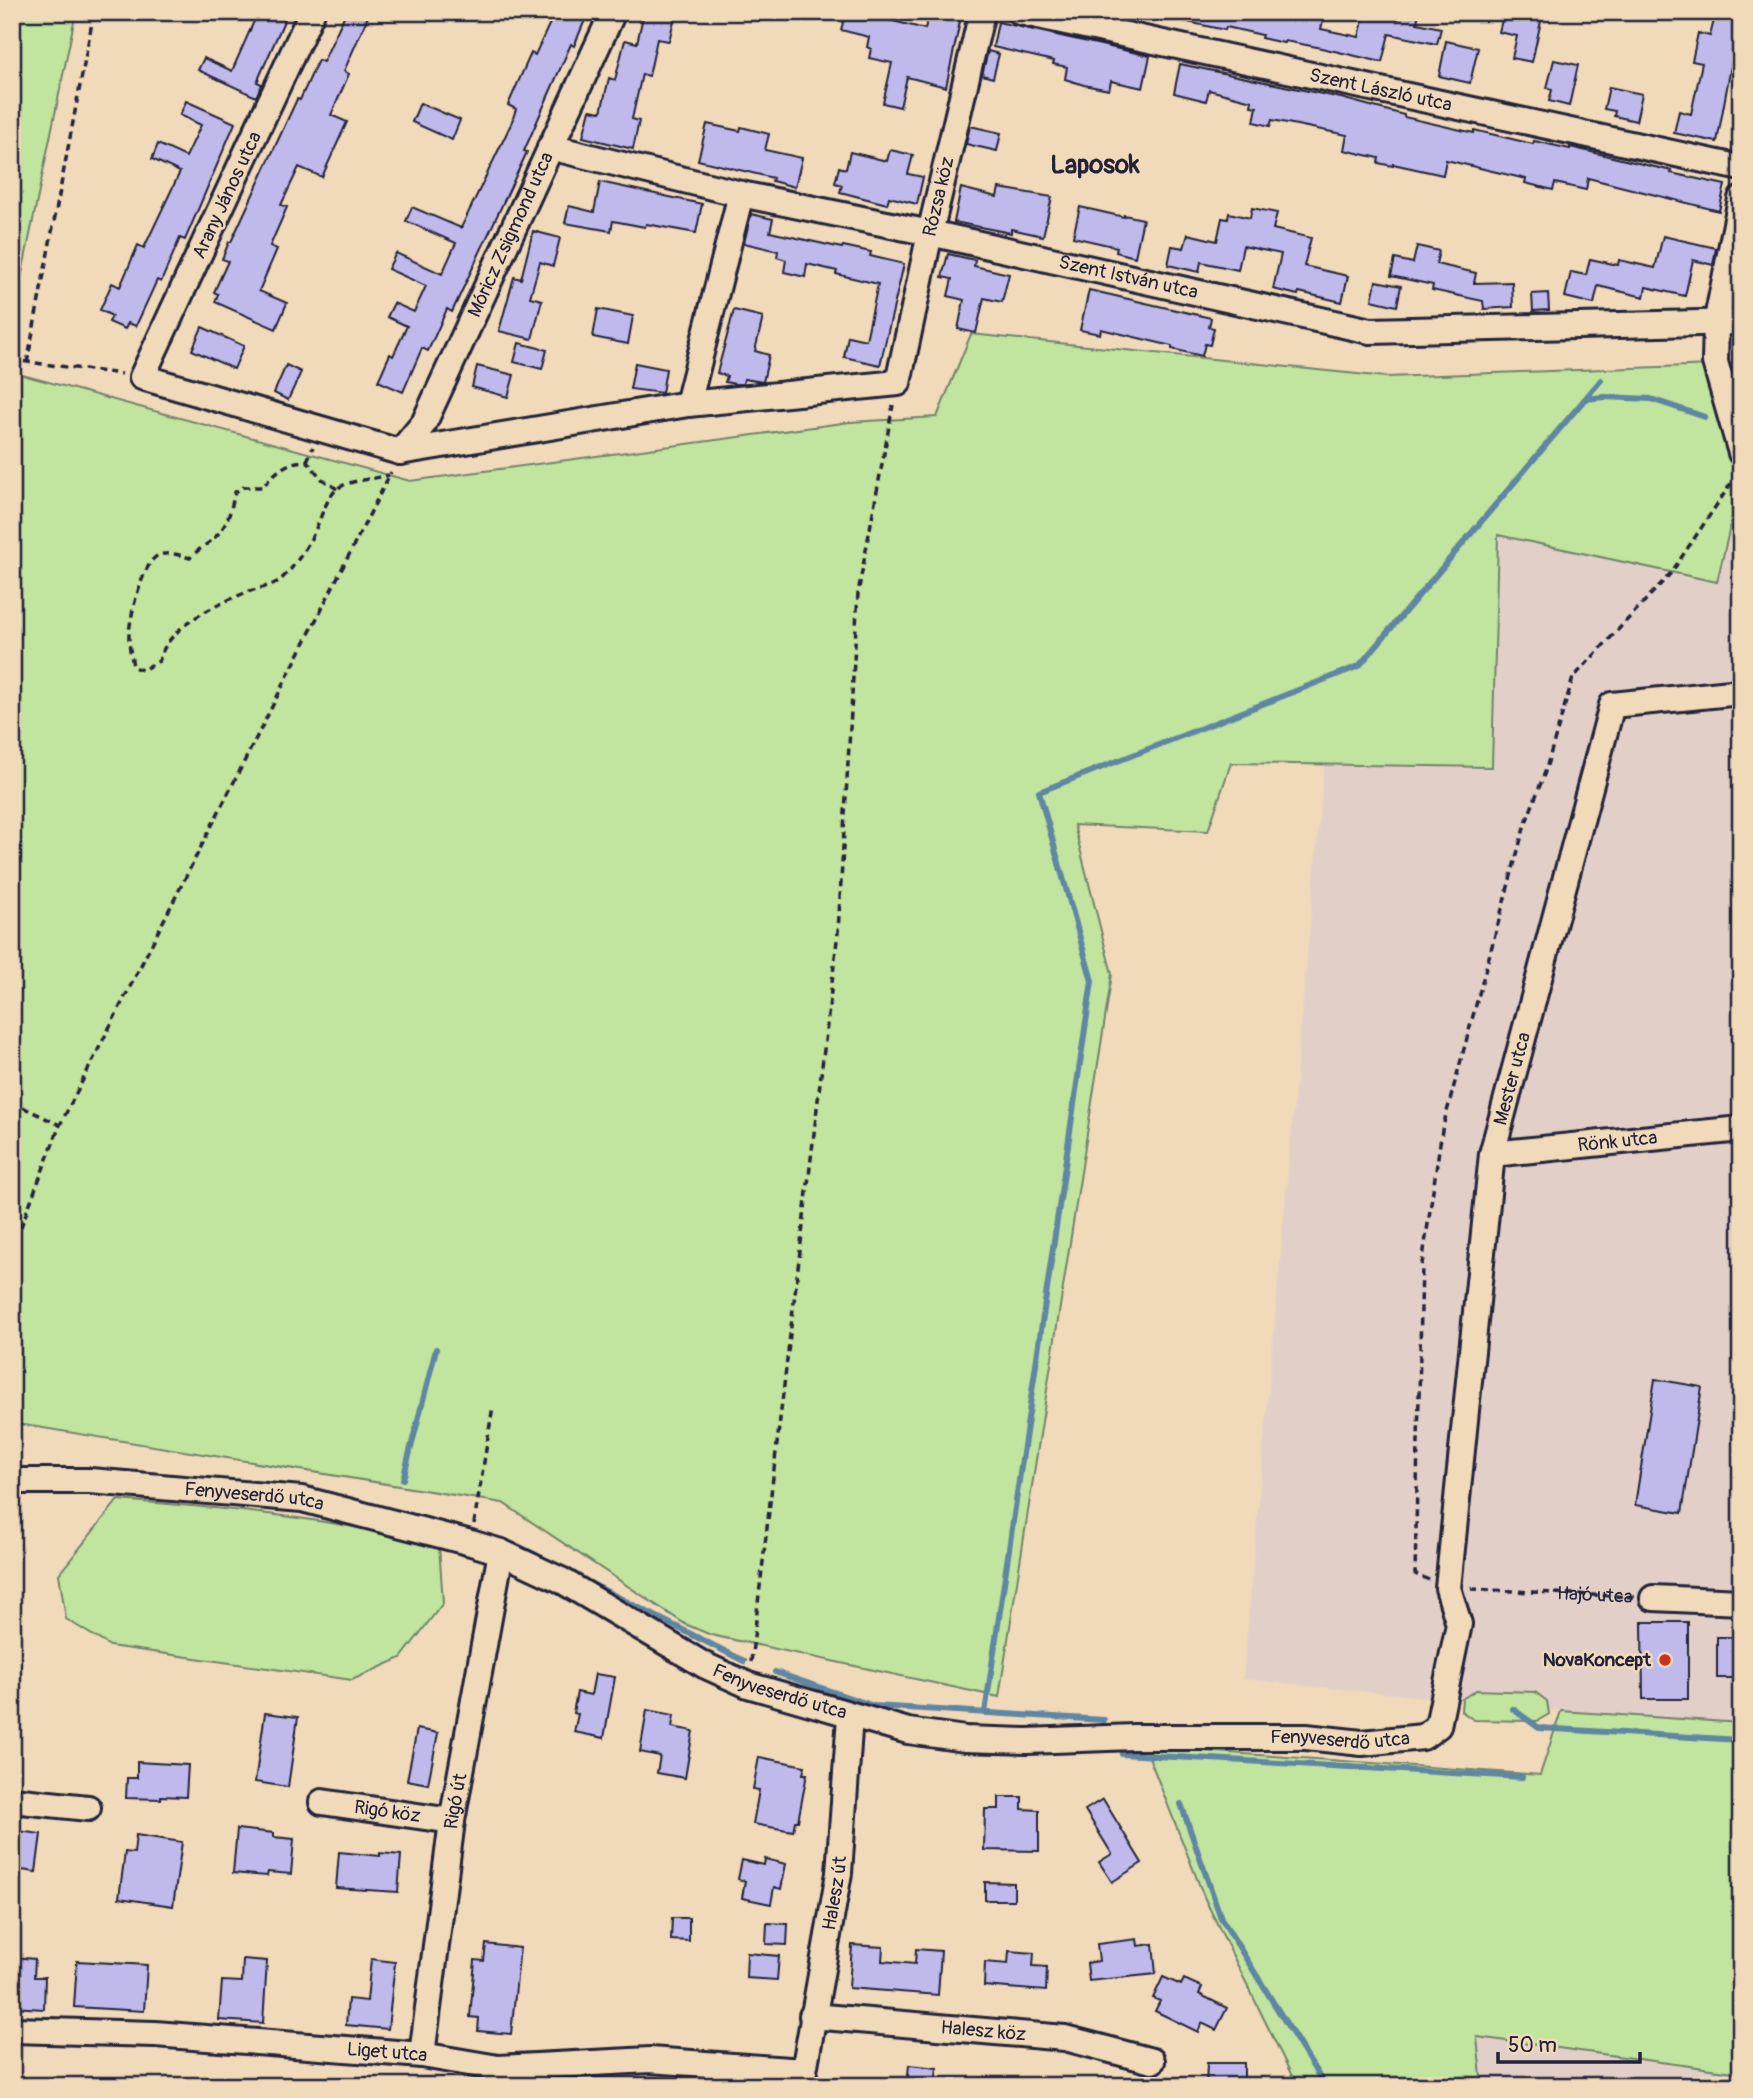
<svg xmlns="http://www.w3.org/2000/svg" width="1753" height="2098" font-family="Pangolin,sans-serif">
  <rect width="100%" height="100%" fill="#f0dab9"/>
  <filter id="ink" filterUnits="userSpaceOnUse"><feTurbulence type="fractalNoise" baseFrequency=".0143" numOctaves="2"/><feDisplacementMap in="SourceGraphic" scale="14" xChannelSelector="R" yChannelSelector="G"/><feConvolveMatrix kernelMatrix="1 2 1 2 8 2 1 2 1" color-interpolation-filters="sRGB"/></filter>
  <g filter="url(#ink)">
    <!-- built -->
    <path fill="#e2d0c8" d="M1741,480V1723L1561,1711L1243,1679L1324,764L1492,767L1498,535L1716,581Z
      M1476,2037L1741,2073V2086H1482Z"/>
    <!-- green -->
    <path fill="#c1e49e" stroke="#72836c" stroke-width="2" d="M12,12H76L12,322Z
      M971,334L1386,377L1741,364V480L1717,582L1498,535L1492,767L1231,763L1208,831L1074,825L1112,974L999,1697L711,1635L685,1624L503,1503L12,1423V372L410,481L850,422L937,417Z
      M118,1500C226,1508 335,1518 439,1546L443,1603L401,1658L352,1680L110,1646L66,1619L59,1574Z
      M1476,1690L1535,1692L1547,1701L1549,1714L1537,1721L1474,1720L1461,1711L1462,1699Z
      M1561,1711L1741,1723V2073L1477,2037L1482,2086H1300L1293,2078L1205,1899L1145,1747L1540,1775Z"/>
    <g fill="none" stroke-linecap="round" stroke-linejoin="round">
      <!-- stream -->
      <path stroke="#5f86a3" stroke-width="6" d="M1585,399L1604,397L1651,399L1705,417
        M403,1479L436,1349
        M516,1545L536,1555
        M580,1578L744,1661
        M775,1672L874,1706L1104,1720
        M1513,1709L1539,1728L1741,1740
        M985,1713L1092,981L1039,792L1359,666L1601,380
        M1122,1754L1522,1777
        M1181,1804L1221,1918L1325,2086"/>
    </g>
    <!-- building -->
    <path fill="#c0baec" stroke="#22223b" stroke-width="2" d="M258,12H288L257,82L262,84L256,97L198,70L204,58L232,71Z
      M346,12H370L344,71L349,74L331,115L347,122L322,177L299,167L281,205L287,207L270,246L277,249L259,291L287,303L276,329L215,302L218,294L214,292L228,261L222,259L229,242H231L297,99L300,100L318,60L323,62Z
      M555,12H568L585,20L574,46L571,44L524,151L527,152L452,312L447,309L428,351L422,348L403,392L378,381L390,354L393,356L407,326L387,317L394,303L414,312L426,286L388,269L396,253L442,274L456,243L406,221L412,207L461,228L511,124L516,109L508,105L531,53L535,55Z
      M644,12L675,16L669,41L657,39L649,76L642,74L632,119L639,121L633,149L583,137L590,110L601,112L609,78L615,80L625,40L637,43Z
      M846,12H870L869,15L925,29L929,12H962L946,87L907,77L900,107L883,103L892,63L869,58L871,49L867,47L869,37L841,30Z
      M1175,12H1284L1302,17L1303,12H1325L1321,29L1359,37L1365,12L1398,19L1399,12H1419L1417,23L1441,28L1437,44L1389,34L1382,62L1317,47L1285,41L1284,43L1261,38L1262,35L1226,27L1225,30L1174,19Z
      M1504,12H1543L1532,62L1512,58L1517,36L1499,32Z
      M1716,12H1741L1717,142L1674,133L1679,111L1691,114L1702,63L1692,61L1698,33L1710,36Z
      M998,22L1150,56L1143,88L1111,81L1109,90L1084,85L1065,79L1067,67L1053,64L1054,61L993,47Z
      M1446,41L1478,48L1470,83L1439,76Z
      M988,51L999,54L993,78L982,75Z
      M1554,60L1578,65L1569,106L1549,101L1552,90L1547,88Z
      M1180,64L1341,98L1404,115V117L1474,133V130L1533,144L1534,141L1570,149V147L1672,171L1671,173L1725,185L1719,211L1588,178L1586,190L1555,183L1553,190L1525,183L1526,179L1446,160L1443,175L1393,164V166L1378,163L1379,158L1344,150L1347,135L1272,120L1270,126L1254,122L1257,107L1251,106L1252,101L1209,90L1206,101L1174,93Z
      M1609,87L1642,94L1636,121L1614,116L1615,111L1604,109Z
      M186,101L235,123L185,240L180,238L161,282L157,280L136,326L128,323L125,329L109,322L112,316L100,310L112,283L120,287L138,245L144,248L180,172L152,159L158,144L186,157L201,125L180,115Z
      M420,103L460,120L452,140L412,122Z
      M707,124L740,131L741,127L769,134L765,150L802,158L795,187L772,181L773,178L698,160Z
      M970,126L1001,133L997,151L966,144Z
      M890,150L913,155L908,174L923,177L917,204L889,197L887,204L840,192L842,185L835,183L839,167L846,169L850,152L887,161Z
      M600,182L702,204L696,233L646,224L645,227L613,221L611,231L565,223L569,206L594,212Z
      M961,188L997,197L999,188L1052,197L1043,236L1011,229V233L954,222Z
      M1080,207L1124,217V215L1143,219L1135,257L1116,252L1117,247L1073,237Z
      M1252,208L1277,213L1273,229L1311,238L1304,266L1348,276L1342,302L1299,292L1298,295L1273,289L1281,254L1243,246L1238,270L1201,262L1199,272L1168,265L1172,246L1184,248L1188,234L1217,241L1222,218L1228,219L1229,213L1250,218Z
      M751,214L773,219L770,232L842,248L843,246L871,252L870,256L904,264L880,365L844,357L848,336L866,340L878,284L836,274L837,271L807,264L805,277L784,272L786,260L777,257L778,251L744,243Z
      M533,231L560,238L553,266L540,262L530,297L542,300L532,339L499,331L514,277L521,279Z
      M1663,236L1716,248L1713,265L1693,260L1685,296L1646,287L1644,297L1598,286L1594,304L1565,297L1571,272L1586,275L1590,259L1618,265L1619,260L1655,268Z
      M1417,246L1439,251L1436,264L1476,273L1474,283L1512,282L1513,307L1484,309L1483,301L1432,290L1433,285L1391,276L1395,259L1413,263Z
      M948,254L975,260L974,266L1009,274L1002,302L984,298L976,333L958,329L964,300L948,296L952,279L942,277Z
      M1376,281L1401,286L1397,306L1372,300Z
      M1089,290L1211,318L1209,327L1214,328L1210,345L1205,344L1202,356L1172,349V346L1101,329L1100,334L1080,330Z
      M1548,293L1549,310L1533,311L1532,294Z
      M598,309L633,316L628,344L593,337Z
      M734,310L763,317L755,351L769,355L763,382L744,379L743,384H735L725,382L727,376L717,373Z
      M202,327L244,346L234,369L192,350Z
      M519,343L547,350L542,369L514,362Z
      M635,363L666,369L662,393L630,389Z
      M286,365L301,372L288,400L274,393Z
      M477,366L514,375L508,397L472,387Z
      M1655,1379L1702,1387L1682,1513L1635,1505Z
      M1642,1622H1688V1699H1643Z
      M1717,1637H1741V1678H1717Z
      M595,1674L615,1677L604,1738L574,1732L578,1714L573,1713L577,1692L591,1695Z
      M647,1710L674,1715L672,1727L693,1731L685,1778L657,1773L660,1756L640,1752Z
      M265,1713L298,1717L288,1787L255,1782Z
      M417,1729L438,1733L428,1784L407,1780Z
      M759,1757L805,1766L803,1774H807L798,1821H795L793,1831L753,1824L759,1790L753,1789Z
      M137,1762L188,1765L186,1797L161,1796V1799L126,1798L127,1778H137Z
      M999,1797H1022V1809L1039,1810V1851L984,1850L985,1809H999Z
      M1103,1799L1142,1863L1112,1882L1099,1862L1112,1854L1085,1810Z
      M237,1829L274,1833V1837L294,1839L291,1874L268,1872L267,1876L233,1873Z
      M18,1831L41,1834L36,1872L14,1869L16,1856L12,1855V1834L18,1835Z
      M136,1835L182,1842L173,1906L119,1898L125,1852L134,1853Z
      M339,1852L380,1856V1853L401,1855L398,1892L336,1888Z
      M765,1859L786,1864L781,1889L774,1887L771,1904L742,1898L745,1881L738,1879L742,1860L764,1865Z
      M985,1882L1014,1883V1900H985Z
      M672,1918H689V1941L671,1940Z
      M767,1923L788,1924L787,1945L766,1944Z
      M1137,1939L1138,1946L1153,1944L1156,1974L1089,1981L1087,1963L1099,1961L1097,1944Z
      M486,1944L520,1948L511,2034L478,2031L479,2018L470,2017L475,1960L484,1961Z
      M852,1945L883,1947L882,1961L915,1964L916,1949L941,1951L938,1995L849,1988Z
      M1009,1951L1034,1953L1033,1966L1047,1967L1046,1991L984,1986L985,1962L1008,1964Z
      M747,1953L779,1956L777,1980L746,1978Z
      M12,1957L35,1959L34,1977H45L44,2009L12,2007Z
      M243,1959L267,1961L263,2023L219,2020L222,1981L242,1982Z
      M371,1959L395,1962L388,2029L346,2025L348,1999L367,2001Z
      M77,1961L147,1965L144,2011L74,2007Z
      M1163,1977L1181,1985L1184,1979L1202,1987L1199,1994L1227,2008L1216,2030L1202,2023L1198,2032L1155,2011L1160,2001L1153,1998Z
      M1207,2063H1244V2086H1206Z
      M909,2065L937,2068L935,2086H907Z"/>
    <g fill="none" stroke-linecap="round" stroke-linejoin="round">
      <defs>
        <g id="minor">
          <path id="s2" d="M312,12L142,377L400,452L688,404L898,383L930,233L982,12"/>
          <path id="s3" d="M1020,12L1741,168"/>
          <path id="s4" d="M550,147L741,194L930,233L1370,331L1741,322"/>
          <path d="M1741,199L1716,324L1715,362L1741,453"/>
          <path d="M688,404L741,194"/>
          <path id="s5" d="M400,452L424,423L613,12"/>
          <path id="s6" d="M1492,1154L1741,1129"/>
          <path id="s7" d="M12,1481H90L302,1499L471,1543L501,1552L561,1580L704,1665L748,1685L908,1731L965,1739L1027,1741L1134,1737H1306L1362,1743L1423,1737L1438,1726L1459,1624L1448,1588L1492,1154L1612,705L1741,692"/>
          <path d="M1653,1598L1741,1602"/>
          <path d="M12,1800L88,1808"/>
          <path id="s8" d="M322,1802L452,1821"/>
          <path id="s9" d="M812,2016L1065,2038L1152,2061"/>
          <path id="s10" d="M12,2030L155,2034L422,2055L498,2068L650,2060L804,2071L839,1873L850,1716"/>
          <path id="s11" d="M422,2055L452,1821L501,1552"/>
        </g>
      </defs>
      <!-- minor casing -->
      <use href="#minor" stroke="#22223b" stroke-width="30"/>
      <!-- path -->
      <g stroke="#22223b" stroke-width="3.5" stroke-dasharray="7 5" stroke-linecap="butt">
        <path d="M12,360L122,374"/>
        <path d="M27,363L94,12"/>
        <path d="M307,461L313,447"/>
        <path d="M337,489L322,479L307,461C286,461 276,472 262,487H244L235,492C231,508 229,523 217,535C209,544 198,549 190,558C179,555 167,551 157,556C142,564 128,623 129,639C129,648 132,658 133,667L142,670L159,661C168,625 219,603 250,591C260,588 272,586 280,580C293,570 311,541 317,526C322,514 327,498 337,489C347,480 376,479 389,475"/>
        <path d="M12,1102L60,1125"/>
        <path d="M12,1250L60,1125L391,472"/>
        <path d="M474,1524L493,1406"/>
        <path d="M1429,1580L1415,1574L1422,1264L1442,1130L1524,828L1545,772L1573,678L1671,573L1738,473"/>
        <path id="s1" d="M1471,1589L1634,1597"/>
        <path d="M751,1662L838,932L858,593L893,405"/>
      </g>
      <!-- minor -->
      <use href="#minor" stroke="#f0dab9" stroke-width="24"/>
    </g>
  </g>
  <!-- markers -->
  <circle fill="#c8321e" stroke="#f0dab9" stroke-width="2.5" cx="1665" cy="1660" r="7"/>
  <g text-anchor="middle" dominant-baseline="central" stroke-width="5" stroke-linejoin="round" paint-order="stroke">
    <!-- street labels -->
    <g font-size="19" fill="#22223b" stroke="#f0dab9">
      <text stroke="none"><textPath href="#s3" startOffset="369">Szent László utca</textPath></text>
      <text transform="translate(227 195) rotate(-65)">Arany János utca</text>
      <text stroke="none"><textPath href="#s2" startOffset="1365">Rózsa köz</textPath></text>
      <text stroke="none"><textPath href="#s5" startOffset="245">Móricz Zsigmond utca</textPath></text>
      <text stroke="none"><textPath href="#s4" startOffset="593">Szent István utca</textPath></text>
      <text stroke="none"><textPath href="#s7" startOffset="2135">Mester utca</textPath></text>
      <text stroke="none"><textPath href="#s6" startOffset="126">Rönk utca</textPath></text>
      <text stroke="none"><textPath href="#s7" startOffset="243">Fenyveserdő utca</textPath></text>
      <text stroke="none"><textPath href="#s1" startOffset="124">Hajó utca</textPath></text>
      <text stroke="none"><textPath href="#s7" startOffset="810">Fenyveserdő utca</textPath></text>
      <text stroke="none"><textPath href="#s7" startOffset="1377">Fenyveserdő utca</textPath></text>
      <text stroke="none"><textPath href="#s11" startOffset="256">Rigó út</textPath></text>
      <text stroke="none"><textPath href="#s8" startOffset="66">Rigó köz</textPath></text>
      <text stroke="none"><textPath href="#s10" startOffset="975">Halesz út</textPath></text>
      <text stroke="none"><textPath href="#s9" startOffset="172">Halesz köz</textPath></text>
      <text stroke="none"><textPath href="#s10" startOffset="376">Liget utca</textPath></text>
    </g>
    <!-- poi labels -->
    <g font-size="19" font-weight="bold" fill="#22223b" stroke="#f0dab9" text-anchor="end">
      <text x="1651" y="1660">NovaKoncept</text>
    </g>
    <!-- district labels -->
    <g font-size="26" font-weight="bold" fill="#22223b" stroke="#f0dab9">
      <text x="1095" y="165">Laposok</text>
    </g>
  </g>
  <!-- margin -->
  <rect width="1753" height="2098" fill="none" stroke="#f0dab9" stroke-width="42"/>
  <rect x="21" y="21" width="1711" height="2056" fill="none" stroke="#22223b" stroke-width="2.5" filter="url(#ink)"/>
  <!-- scale -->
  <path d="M1498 2052v10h142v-10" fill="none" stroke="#22223b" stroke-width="3.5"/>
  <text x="1508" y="2052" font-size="21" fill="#22223b" stroke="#f0dab9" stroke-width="5" paint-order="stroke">50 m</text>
</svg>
